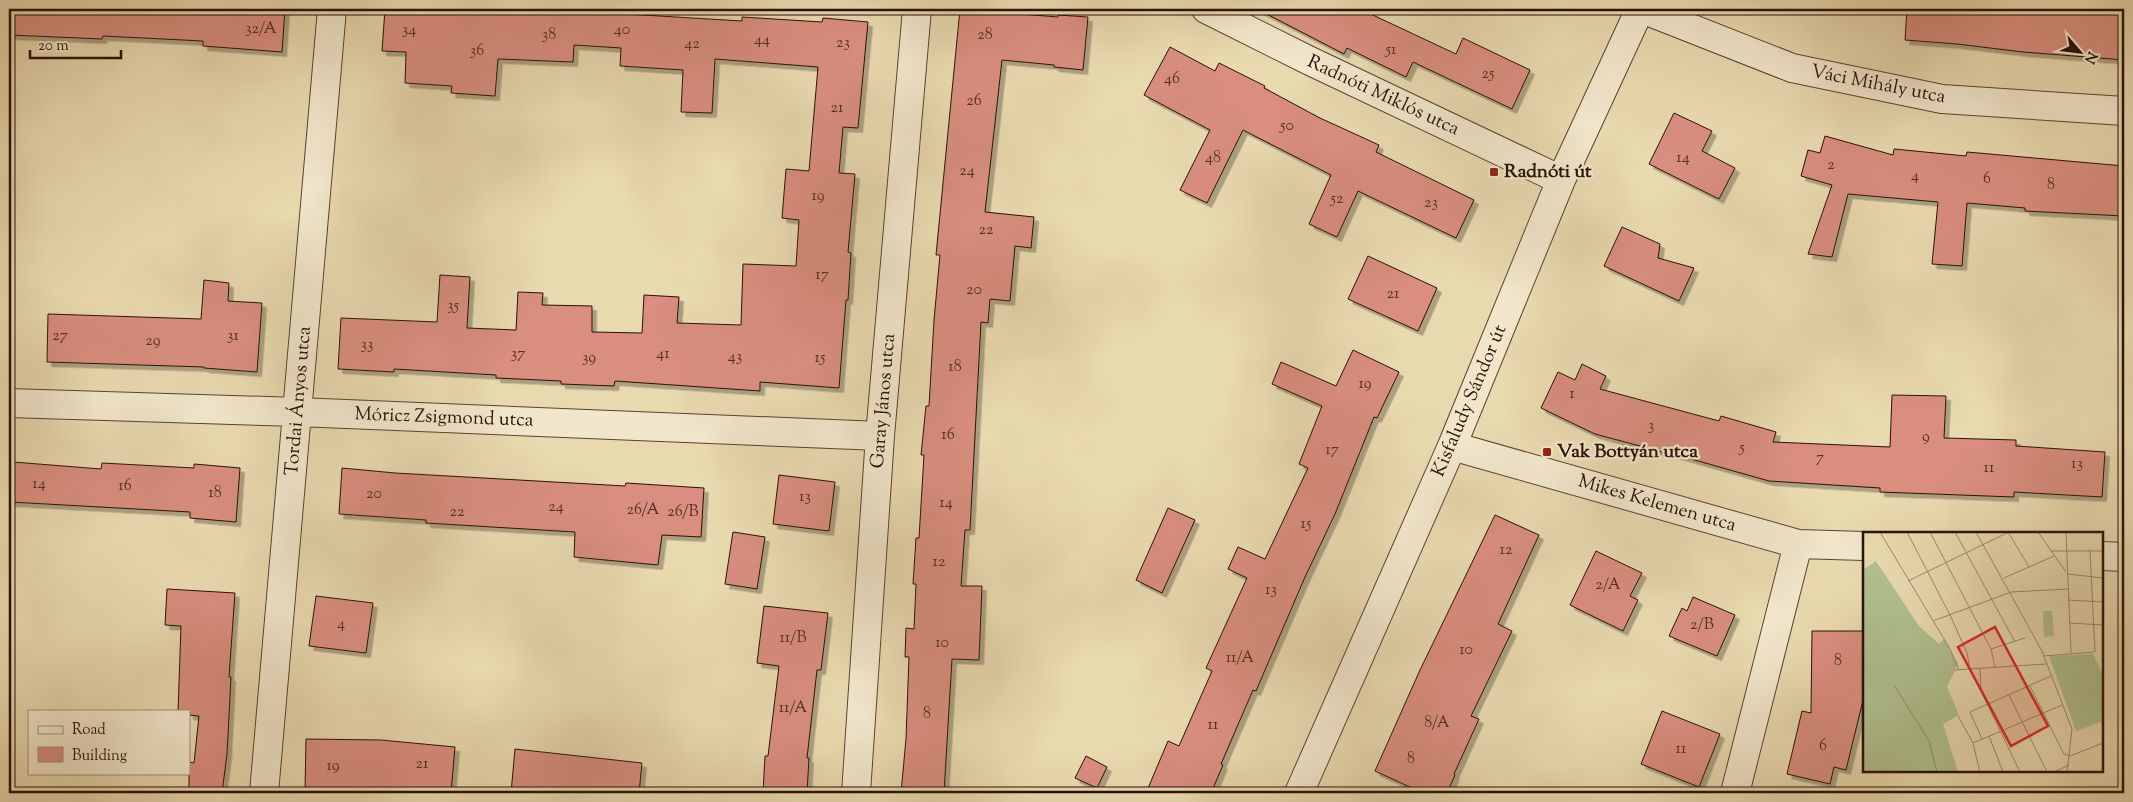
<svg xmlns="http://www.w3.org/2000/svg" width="2133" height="802" font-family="'Sorts Mill Goudy',serif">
  <defs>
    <filter id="shadow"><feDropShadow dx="4.5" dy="4.5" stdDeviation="0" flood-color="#0004"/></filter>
  </defs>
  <rect width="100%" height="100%" fill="#e9d9af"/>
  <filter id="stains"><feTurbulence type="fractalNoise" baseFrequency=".004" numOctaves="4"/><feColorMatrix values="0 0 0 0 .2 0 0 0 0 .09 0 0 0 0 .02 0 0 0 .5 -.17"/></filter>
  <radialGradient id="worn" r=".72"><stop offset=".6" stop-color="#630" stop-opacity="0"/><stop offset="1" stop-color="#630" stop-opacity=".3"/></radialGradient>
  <!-- building -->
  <path fill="#d98e7f" stroke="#281107" filter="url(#shadow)" d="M9,9H285L282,52L203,46V41L103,36L102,39L9,35Z
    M385,9H490L524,11V9H544L742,21V17L822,22L823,18L868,22L858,128L843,127L839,173L855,174L848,252L851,253L848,300H846L839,388L760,382V391L615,381L614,386L561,384V381L496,378V375L394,369V372L338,369L341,318L437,322L440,275L470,277L467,328L516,330L518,292L543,293L542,305L592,306V332L642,333L644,295L679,297L677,323L741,325L743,264L796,266L799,220L782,218L786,169L809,171L818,67L715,59L712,113L681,112L683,70L620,66L621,48L574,45L573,62L498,59L495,96L451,93L452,86L405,83L406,52L382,51Z
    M960,9L1058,17V15L1088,17L1083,70L1054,67V65L1002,60L985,212L1034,217L1031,248L1015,246L1010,301L990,299L988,323L981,322L970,530H965L961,586H982L979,660L952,659L944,793H901L906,739L909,657H905L906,628L914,629L916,584H913L916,538H919L924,455H921L926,406H929L934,320L940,255H936Z
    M1257,9H1360L1456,54L1463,38L1530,70L1512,109L1413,62L1406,77L1347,48L1344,54Z
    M1907,9L2124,10V60L2023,52L1957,44L1905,40Z
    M1170,47L1215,71L1219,63L1265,86L1264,88L1320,118L1379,145L1376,152L1474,200L1456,238L1358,191L1337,237L1309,224L1331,175L1243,130L1207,203L1180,190L1210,130L1144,95Z
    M1674,113L1712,131L1702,151L1735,168L1719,199L1649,164Z
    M1825,136L1893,155L1894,149L1966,156L1967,152L2124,166V216L2025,211V208L1967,203L1962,266L1932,264L1938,202L1848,194L1832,257L1808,254L1832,185L1801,176L1808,150L1820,153Z
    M1622,227L1660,244L1658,258L1694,268L1679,301L1604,266Z
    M1368,256L1437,288L1418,331L1348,299Z
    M204,280L229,283L228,301L262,303L257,372L204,368V367L47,362L48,314L201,319Z
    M1353,350L1399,372L1377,418L1374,417L1335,514L1305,577L1256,691L1253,690L1221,764L1223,765L1211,793H1146L1168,741L1179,746L1212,671L1206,668L1247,578L1228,569L1238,547L1265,559L1308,468L1299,464L1322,406L1272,384L1281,362L1336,386Z
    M1582,364L1606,376L1600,389L1719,421L1721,416L1776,432L1773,442L1890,447L1892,395L1946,396L1944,438L2016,440V446L2105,452L2102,497L2014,492V497L1880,492V488L1769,481L1670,453V454L1595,434L1541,408L1558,372L1575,380Z
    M13,462L101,469L102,463L194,468V464L240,468L236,522L190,518V512L10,502Z
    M342,468L395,473L625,486L626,483L704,488L701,537L662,535L658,565L574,557L575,532L426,523V520L339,514Z
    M779,475L835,482L829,531L773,524Z
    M1168,508L1195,520L1162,593L1136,580Z
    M1495,515L1539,535L1498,624L1512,631L1471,716L1479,719L1454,774L1455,775L1447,793H1423L1375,771L1420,670Z
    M733,532L765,537L757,589L725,584Z
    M1596,551L1642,573L1630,596L1638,600L1623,631L1570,605Z
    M167,589L235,593L229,677H231L227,754L222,793L189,791V762L194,763L199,716L189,715V711H178L181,626L165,625Z
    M316,596L373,603L366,653L309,646Z
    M1693,597L1735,615L1717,656L1669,636L1682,608L1687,611Z
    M764,606L828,613L821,670H817L807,758H809L807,793H763L765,756H768L779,666L757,663Z
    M1812,631H1864V696L1846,770L1834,767L1830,784L1787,774L1802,711L1811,713Z
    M1662,711L1720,734L1699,787L1641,764Z
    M306,739L381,740L455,747L451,793L360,788V793L305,792Z
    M515,749L642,763L639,793H511Z
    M1086,756L1107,767L1097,788L1075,778Z"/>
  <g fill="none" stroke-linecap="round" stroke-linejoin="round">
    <defs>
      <path id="minor" d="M1206,9L1308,60L1561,180
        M1642,9L1792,68L1942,99L2124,111
        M9,403L298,412L880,436
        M1452,446L1798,544L1864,546
        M2102,556L2124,557
        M264,793L332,9
        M856,793L880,436L917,9
        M1299,793L1452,446L1561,180L1640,9
        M1735,793L1798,544"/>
    </defs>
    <!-- minor casing -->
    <use href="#minor" stroke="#584331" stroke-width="30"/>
    <!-- minor -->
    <use href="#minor" stroke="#f1e6cb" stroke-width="28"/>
  </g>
  <!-- markers -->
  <g fill="#8f2418" stroke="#f1e6cb" stroke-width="2">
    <rect x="1489" y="167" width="10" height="10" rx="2.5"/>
    <rect x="1542" y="447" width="10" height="10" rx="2.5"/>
  </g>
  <g text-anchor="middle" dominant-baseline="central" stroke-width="4.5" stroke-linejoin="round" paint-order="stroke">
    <!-- number labels -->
    <g font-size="16" fill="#543025">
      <text x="261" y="29">32/A</text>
      <text x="409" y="30">34</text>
      <text x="622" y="30">40</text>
      <text x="549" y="35">38</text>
      <text x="985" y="35">28</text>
      <text x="762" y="40">44</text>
      <text x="843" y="43">23</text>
      <text x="692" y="44">42</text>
      <text x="1391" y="50">51</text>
      <text x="477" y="51">36</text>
      <text x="1488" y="74">25</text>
      <text x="1172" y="79">46</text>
      <text x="974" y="101">26</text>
      <text x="837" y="108">21</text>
      <text x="1287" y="126">50</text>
      <text x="1213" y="158">48</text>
      <text x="1683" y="158">14</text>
      <text x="1831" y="165">2</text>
      <text x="967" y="171">24</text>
      <text x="1915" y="176">4</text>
      <text x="1987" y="179">6</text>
      <text x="2051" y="185">8</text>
      <text x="818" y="196">19</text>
      <text x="1337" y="199">52</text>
      <text x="1431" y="203">23</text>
      <text x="986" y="230">22</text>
      <text x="822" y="275">17</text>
      <text x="974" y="290">20</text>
      <text x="1393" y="294">21</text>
      <text x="453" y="306">35</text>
      <text x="60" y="336">27</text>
      <text x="233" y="336">31</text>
      <text x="153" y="341">29</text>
      <text x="367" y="345">33</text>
      <text x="518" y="354">37</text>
      <text x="663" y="354">41</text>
      <text x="735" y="357">43</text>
      <text x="589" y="358">39</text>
      <text x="820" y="358">15</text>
      <text x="955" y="367">18</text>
      <text x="1365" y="384">19</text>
      <text x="1572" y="394">1</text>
      <text x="1651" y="426">3</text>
      <text x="948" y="435">16</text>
      <text x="1926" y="437">9</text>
      <text x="1742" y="448">5</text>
      <text x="1332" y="450">17</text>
      <text x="1820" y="458">7</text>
      <text x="2077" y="464">13</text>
      <text x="1989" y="468">11</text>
      <text x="39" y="484">14</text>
      <text x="125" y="486">16</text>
      <text x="215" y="493">18</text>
      <text x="374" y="494">20</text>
      <text x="805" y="497">13</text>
      <text x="946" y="503">14</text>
      <text x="556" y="507">24</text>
      <text x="643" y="510">26/A</text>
      <text x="457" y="512">22</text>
      <text x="683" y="512">26/B</text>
      <text x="1306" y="524">15</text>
      <text x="1506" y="550">12</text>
      <text x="939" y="562">12</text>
      <text x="1608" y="585">2/A</text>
      <text x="1271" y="590">13</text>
      <text x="341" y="624">4</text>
      <text x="1702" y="625">2/B</text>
      <text x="793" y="638">11/B</text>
      <text x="942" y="643">10</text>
      <text x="1466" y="650">10</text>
      <text x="1240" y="658">11/A</text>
      <text x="1838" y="661">8</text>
      <text x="793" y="708">11/A</text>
      <text x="927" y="714">8</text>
      <text x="1437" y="723">8/A</text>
      <text x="1213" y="725">11</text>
      <text x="1823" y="746">6</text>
      <text x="1681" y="749">11</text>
      <text x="1411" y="759">8</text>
      <text x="422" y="764">21</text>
      <text x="333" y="766">19</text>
    </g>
    <!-- street labels -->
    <g font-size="19" fill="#281107" stroke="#f1e6cb">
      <text transform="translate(1878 85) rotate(11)">Váci Mihály utca</text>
      <text transform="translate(1383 96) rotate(25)">Radnóti Miklós utca</text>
      <text transform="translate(299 401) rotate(-85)">Tordai Ányos utca</text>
      <text transform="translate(884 401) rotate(-85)">Garay János utca</text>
      <text transform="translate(1470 401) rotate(-67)">Kisfaludy Sándor út</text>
      <text transform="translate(444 418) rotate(2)">Móricz Zsigmond utca</text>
      <text transform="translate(1657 504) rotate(16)">Mikes Kelemen utca</text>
    </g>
    <!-- poi labels -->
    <g font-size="19" font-weight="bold" fill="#281107" stroke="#f1e6cb" text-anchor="start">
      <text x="1504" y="172">Radnóti út</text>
      <text x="1557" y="452">Vak Bottyán utca</text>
    </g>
  </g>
  <!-- overview -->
  <g transform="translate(1863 532)">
    <rect width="240" height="240" fill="#e9d9af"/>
    <path d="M13,29L56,94L76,112L81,107L95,132L84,155L96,183L80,192L95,240H0V38ZM180,79H189L191,104L181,105ZM230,122L240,143V189L213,199L186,124Z" fill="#b0c090"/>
    <path fill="none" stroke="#9c896c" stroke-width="1" d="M17,0L87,117L96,138M44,0L87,83L104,121L107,138M67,0L128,117L132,135M92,0L152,110M113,0L179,119L209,197L204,240M145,0L166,35M175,0L203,40M203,0L208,121M227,18L232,120M188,19H240M204,42L240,46M141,46L191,24M45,49L146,0M205,68L240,70M70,89L148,60L205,57M206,91L240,93M128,117L162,106M180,124L231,120M117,137L118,159L157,240M91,138L183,132M31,153L66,209L74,240M167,154L201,222L207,224L240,211M146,163L184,240M95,184L110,211L117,240M126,204L140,240M119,207L107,180L188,144M110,211L199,173M191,240L206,233"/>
    <path fill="#d62828" fill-opacity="0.15" stroke="#d62828" stroke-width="2.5" d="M132,95L185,194L148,214L95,115Z"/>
    <rect width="240" height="240" fill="none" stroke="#281107" stroke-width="2.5"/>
  </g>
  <!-- margin -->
  <rect width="2133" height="802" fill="none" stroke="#e9d9af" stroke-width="30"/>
  <rect x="10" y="10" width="2113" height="782" fill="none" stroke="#281107" stroke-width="2.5"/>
  <rect x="15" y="15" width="2103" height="772" fill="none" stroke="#281107"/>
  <!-- legend -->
  <rect x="28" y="710" width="162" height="65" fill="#f1e6cb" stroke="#a1917d"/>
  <rect x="38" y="726" width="25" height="8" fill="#f1e6cb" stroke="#a1917d"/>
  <text x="72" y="734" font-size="15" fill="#281107">Road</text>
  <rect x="38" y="747" width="25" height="15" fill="#d98e7f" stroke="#a1917d"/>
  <text x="72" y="760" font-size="15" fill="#281107">Building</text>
  <!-- north arrow -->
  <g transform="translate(2080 52) rotate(118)" stroke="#f1e6cb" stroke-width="4" paint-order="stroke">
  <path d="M0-4L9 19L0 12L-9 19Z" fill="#281107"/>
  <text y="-8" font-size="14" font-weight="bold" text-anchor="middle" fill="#281107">N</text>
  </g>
  <!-- scale -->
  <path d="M30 50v8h91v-8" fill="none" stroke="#281107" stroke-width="2.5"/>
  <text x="38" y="50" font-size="15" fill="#281107" stroke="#f1e6cb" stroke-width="4" paint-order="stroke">20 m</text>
  <rect width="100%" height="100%" filter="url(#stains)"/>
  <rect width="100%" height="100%" fill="url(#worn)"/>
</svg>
